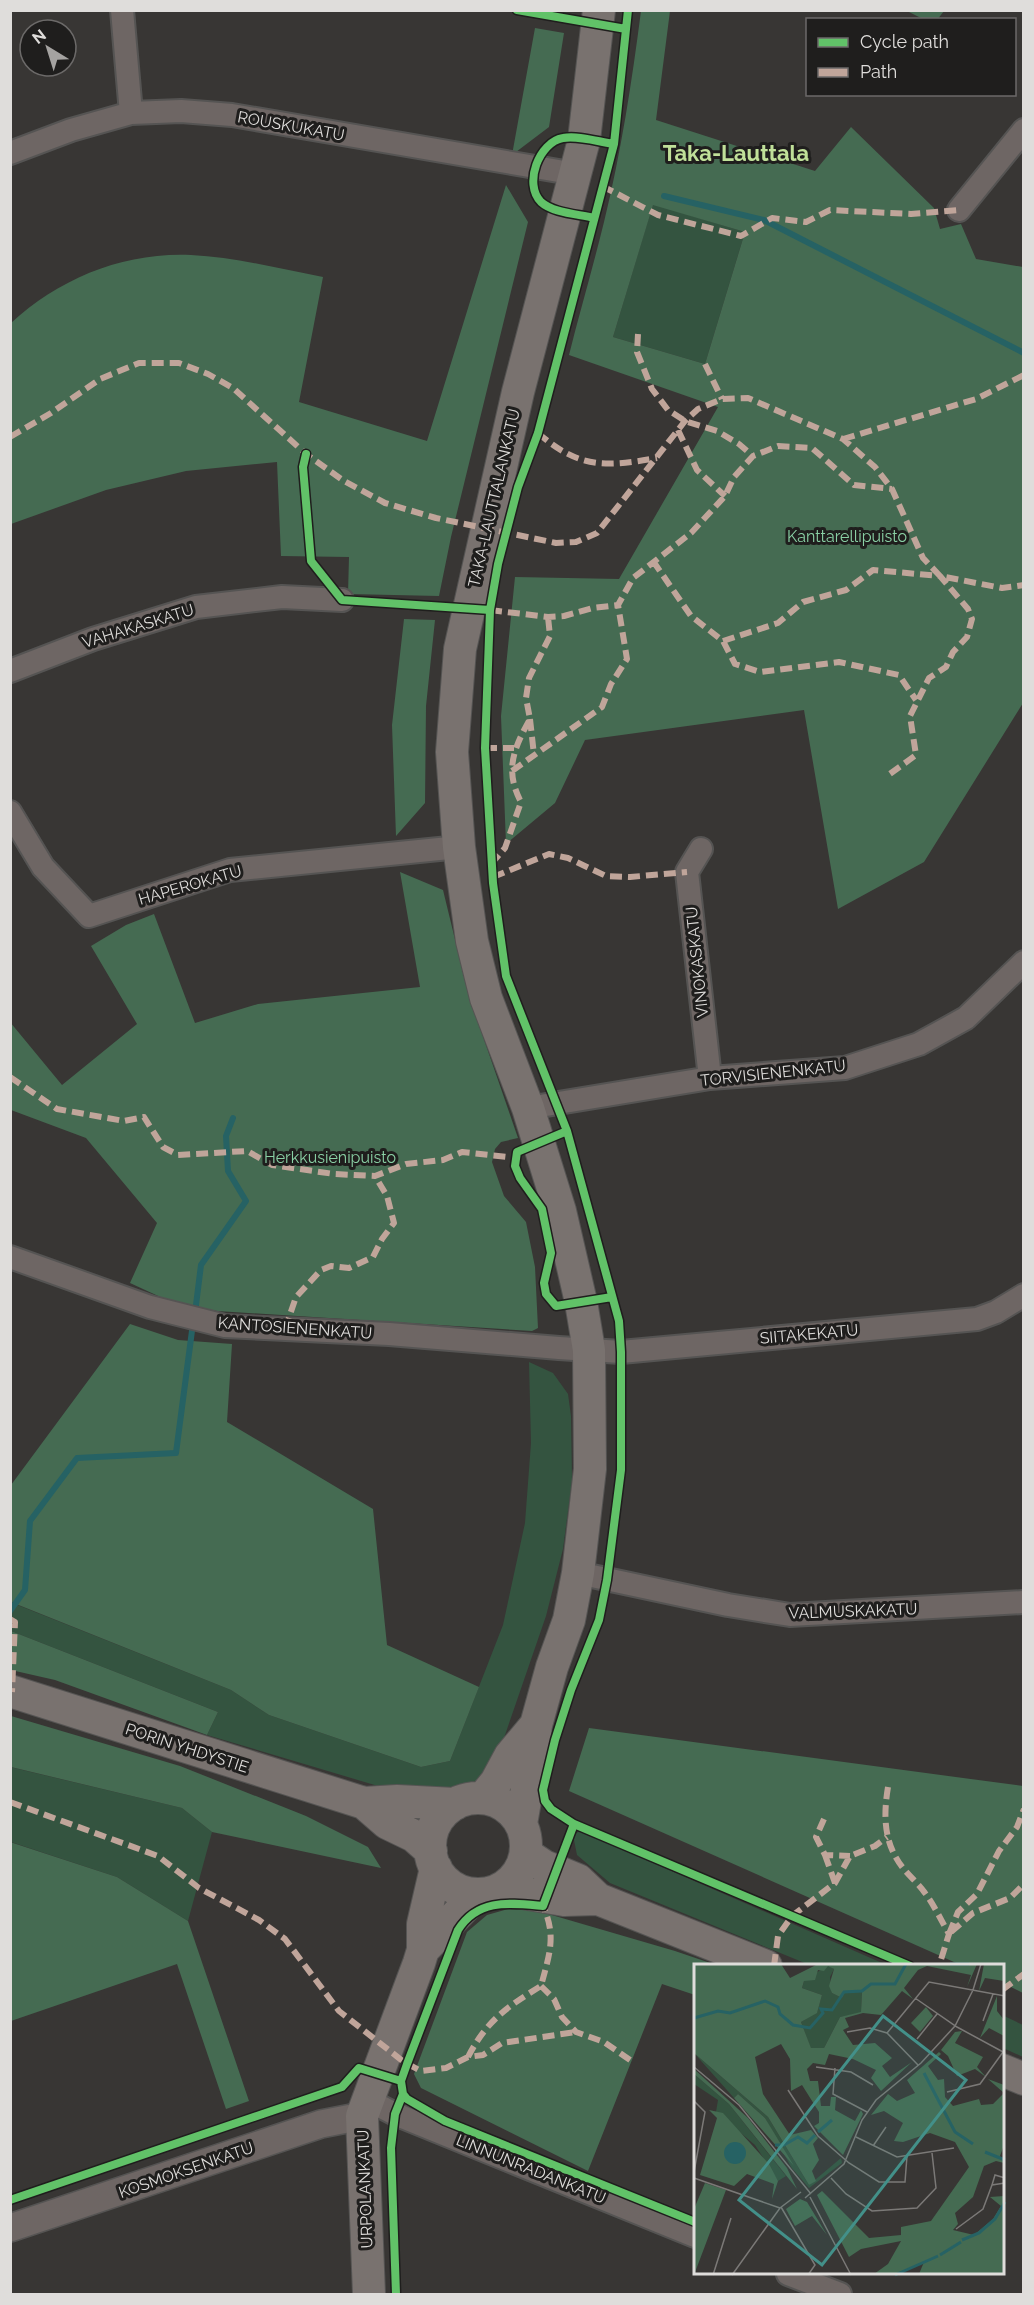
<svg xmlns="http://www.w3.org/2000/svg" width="1034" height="2305" font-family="Raleway,sans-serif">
  <rect width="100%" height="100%" fill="#383634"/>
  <!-- green -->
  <path fill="#345440" d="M653,204L745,232L705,364L613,337Z
    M529,1362L553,1373L568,1394L571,1416L572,1481L563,1549L546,1616L495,1764L472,1787L432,1794L388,1789L207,1735L218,1712L11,1631L10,1602L231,1690L269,1715L421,1767L450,1761L503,1625L525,1523L531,1443Z
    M10,1767L182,1808L212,1832L188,1921L117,1877L11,1842Z
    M580,1831L889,1966H812L610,1883L577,1855L573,1835Z
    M1002,2015L1023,2025V2057L1003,2048Z"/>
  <!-- forest -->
  <path fill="#456b52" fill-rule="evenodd" d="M641,11H670L656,120L815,171L851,127L934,208L940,229L961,224L976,259L1023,267V703L924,862L838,909L804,710L585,740L555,803L506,844L501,716L515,577L619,579L718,407L569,355C580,311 593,267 604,222C621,153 632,81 641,11ZM653,205L745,232L705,364L613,337Z
    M907,11H944L937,20L923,19Z
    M535,28L564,33L549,127L512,155Z
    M506,185L528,222L451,537L439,596L348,594L349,557L281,556L277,462L186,471L106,490L11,524V323C60,278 124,252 191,255C235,257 280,269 323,277L299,402L427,441Z
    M404,619L435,620L426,706L425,803L396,836L392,725Z
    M400,872L443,890L468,993L518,1138L501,1142L495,1149L492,1162L504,1196L526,1222L535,1267L538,1328L532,1331L217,1311L169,1301L130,1283L157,1223L86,1138L11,1110L10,1022L62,1085L137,1024L91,946L126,925L154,914L195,1023L258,1004L420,987Z
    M130,1324L178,1340L232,1344L227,1422L373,1509L387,1645L479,1687L450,1761L421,1767L269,1715L231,1690L11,1602V1485Z
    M11,1631L218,1712L207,1735L55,1680L11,1670Z
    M11,1716L180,1766L306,1816L368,1847L381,1868L212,1832L182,1808L11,1767Z
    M589,1728L1023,1786V1993L1003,1983L1002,1966H963L569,1791Z
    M10,1842L117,1877L188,1921L249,2101L226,2109L177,1964L11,2021Z
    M508,1909L538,1911L675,1951L719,1966H695V1995L662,1984L588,2171L421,2088L414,2074L467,1932L487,1915Z"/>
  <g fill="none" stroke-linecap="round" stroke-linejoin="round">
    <!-- stream -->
    <path stroke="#266264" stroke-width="6" d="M664,196L764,220L1024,353
      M195,1313L201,1265L246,1201L228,1171L226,1136L233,1118
      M10,1611L25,1590L30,1521L77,1458L176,1453L193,1323"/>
    <defs>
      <path id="minor" d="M122,10L131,113
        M10,153L71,130L131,113L181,111L232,115L576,174
        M959,210L1024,130
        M10,671L93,639L196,607L282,597L342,600
        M10,812L43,867L89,916L230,870L459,847
        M701,849L687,872L710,1078
        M528,1108L710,1078L845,1068L919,1044L966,1018L1024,962
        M10,1257L150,1307L225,1326L389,1334L559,1348L621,1352L977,1319L996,1312L1024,1295
        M578,1573L728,1605L790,1615L1024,1602
        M368,2100L395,2114L695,2236
        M788,2274L840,2294"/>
      <path id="tertiary" d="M10,2228L321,2124L362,2116"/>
      <path id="secondary" d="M10,1691L364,1803L397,1801L455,1804
        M483,1798L496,1782L510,1756L536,1725
        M430 1846a48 48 0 1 1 96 0a48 48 0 1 1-96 0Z
        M364,1803L387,1823L414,1836L431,1851
        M521,1824L532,1760L536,1725L552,1667L569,1620L578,1573L590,1469L589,1350L581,1302L560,1211L528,1108L486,998L472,941L459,847L452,752L460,649L518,392L584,140L599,10
        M526,1854L544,1866L578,1880L598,1899
        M499,1889L564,1900L598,1899L766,1966
        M423,1950L477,1894
        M1002,2070L1024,2079
        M369,2294L362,2116L419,1963L423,1950V1924L436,1868"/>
    </defs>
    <!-- minor casing -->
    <use href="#minor" stroke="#555453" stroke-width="26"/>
    <!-- tertiary casing -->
    <use href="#tertiary" stroke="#555453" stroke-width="30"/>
    <!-- secondary casing -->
    <use href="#secondary" stroke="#555453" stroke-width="34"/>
    <!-- minor -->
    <use href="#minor" stroke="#6e6664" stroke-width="22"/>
    <!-- tertiary -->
    <use href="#tertiary" stroke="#6e6664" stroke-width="27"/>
    <!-- secondary -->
    <use href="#secondary" stroke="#79726f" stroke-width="32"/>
    <!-- quiet -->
    <path stroke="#c0a59a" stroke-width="6" stroke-dasharray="12 6" stroke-linecap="butt" d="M602,186L658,215L741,236L772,218L806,222L830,210L911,214L959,210
      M638,334L637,352L652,389L668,410L685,421L717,431L739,444L753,456
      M705,364L722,399
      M678,430L697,470L725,496
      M538,433C579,469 606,467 657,458
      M10,437L51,413L100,379L139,363H179L208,374L233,388L306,454L344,481L385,503L436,518L556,543L576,542L597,533L685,421L698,409L722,399L748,398L843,439L875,467L892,489L923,558L940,576L1002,588L1024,585
      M843,439L976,399L1024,375
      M653,561L691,616L723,641L735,664L760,672L839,662L899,675L916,700
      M490,610L548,617L564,616L593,608L618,605L633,578L691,533L725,496L734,477L753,456L778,446L812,448L854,485L892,489
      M723,641L778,623L803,602L846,590L873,570L940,576L968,609L972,619L967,637L953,652L946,667L929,678L910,716L916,755L887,776
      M530,719L534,755
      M485,748H514
      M512,771L602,707L611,684L627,659L618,605
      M491,864L505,848L521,802C504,770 514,748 530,719L526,698L529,678L550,636L548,617
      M493,877L549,854L568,858L606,876L630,877L687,872
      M10,1077L57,1109L124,1121L144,1117L163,1147L178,1155L247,1151L272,1165L334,1174L375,1176L406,1164L443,1160L462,1152L516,1158
      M285,1329L296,1297L321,1270L331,1266L349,1268L373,1257L382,1239L394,1223L387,1196L375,1176
      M10,1619L15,1622L12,1692
      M888,1787C883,1817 884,1844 903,1868C910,1877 919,1884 925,1893C934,1905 941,1920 949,1934L939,1966
      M10,1802L158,1856L199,1888L259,1920L285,1939L339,2011L404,2062L421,2071L446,2068L468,2057L483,2055L502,2043L576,2032
      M824,1819L816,1837L825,1855L850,1856
      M825,1855L835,1883
      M951,1932L973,1913L1010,1898L1024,1884
      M949,1934L958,1912L977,1894L999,1851L1017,1827L1024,1809
      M774,1966L778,1936L792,1916L835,1883L850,1856L875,1846L887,1837
      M541,1986L554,1999L562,2017L576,2032L604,2042L633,2062
      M1002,1990L1024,1974
      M468,2057C487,2020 507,2007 541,1986C549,1955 557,1937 543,1906"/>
    <defs>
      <path id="cycleway" d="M517,10L626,29
        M628,10L614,144L538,433L518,487L498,564L490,610L485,748L493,883L506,976L567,1131L619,1321L621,1352V1470L607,1580L599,1620L571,1690L555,1740L543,1790L545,1801L551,1809L574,1824L910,1966
        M594,218C578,214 553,213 541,202C523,184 539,142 563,138C578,135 599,142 614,144
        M306,454L303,467L311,561L342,600L490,610
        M567,1131L517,1152L515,1166L520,1178L542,1209L551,1253L544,1283L546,1294L556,1306L612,1297
        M403,2094L407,2099L445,2121L695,2222
        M10,2200L342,2087L359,2068L401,2081
        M396,2294L391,2148L395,2114L403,2094L401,2081L407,2064L458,1930C478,1898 510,1903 543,1906L574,1824"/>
    </defs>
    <!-- cycleway casing -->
    <use href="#cycleway" stroke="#1f1e1d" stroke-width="11"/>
    <!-- cycleway -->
    <use href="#cycleway" stroke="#61c268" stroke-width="8"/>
  </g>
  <g text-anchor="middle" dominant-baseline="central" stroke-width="6" stroke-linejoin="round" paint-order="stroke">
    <!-- street labels -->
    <g font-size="16" fill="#dfdddb" stroke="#1f1e1d">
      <text transform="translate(291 126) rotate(10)">ROUSKUKATU</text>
      <text transform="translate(494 498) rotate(-77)">TAKA-LAUTTALANKATU</text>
      <text transform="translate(138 626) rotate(-17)">VAHAKASKATU</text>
      <text transform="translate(190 885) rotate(-16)">HAPEROKATU</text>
      <text transform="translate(697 962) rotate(-96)">VINOKASKATU</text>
      <text transform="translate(773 1073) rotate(-6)">TORVISIENENKATU</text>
      <text transform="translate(295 1328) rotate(4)">KANTOSIENENKATU</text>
      <text transform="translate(809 1334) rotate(-5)">SIITAKEKATU</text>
      <text transform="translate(853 1611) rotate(-2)">VALMUSKAKATU</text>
      <text transform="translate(187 1748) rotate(18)">PORIN YHDYSTIE</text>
      <text transform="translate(531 2169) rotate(22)">LINNUNRADANKATU</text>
      <text transform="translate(186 2170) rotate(-19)">KOSMOKSENKATU</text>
      <text transform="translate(365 2189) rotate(-92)">URPOLANKATU</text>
    </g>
    <!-- park labels -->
    <g font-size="16" fill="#8ad1a5" stroke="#1f1e1d">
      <text x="847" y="536">Kanttarellipuisto</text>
      <text x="330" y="1157">Herkkusienipuisto</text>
    </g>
    <!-- district labels -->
    <g font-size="22" font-weight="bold" fill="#c0e099" stroke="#1f1e1d">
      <text x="736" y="153">Taka-Lauttala</text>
    </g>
  </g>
  <!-- overview -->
  <g transform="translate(694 1964)">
    <rect width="310" height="310" fill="#383634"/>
    <path d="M134,1L140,5L136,13L138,29L148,34L151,28L168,27L167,49L146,53L130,84L117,85L107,58L123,48L128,31L108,24L110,17ZM0,89L74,153L115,221L147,194L148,199L115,224L97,203L71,154L44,130L40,134ZM0,110L35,140L92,212L84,217L61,181L22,148L24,136L0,120Z" fill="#345440"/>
    <path d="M0,0H87L96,14L124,0H283L273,23L277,11L233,2L224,6L210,24L219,35L208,27L187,51L169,49L151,54L155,63L149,66L159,81L181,79L198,94L188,102L196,113L218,98L187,127L177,114L182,106L159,95L135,90L131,101L119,99L113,105L116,117H124L127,142H136L137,133H142L141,146L161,157L167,146L169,150L149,191L120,162L125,159V148L108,121L97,127L96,95L87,80L61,93L69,130L96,171L117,166L124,174L119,180L125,196L118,207L122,217L115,221L74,153L0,89ZM134,2L140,5L135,22L138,29L148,34L151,28L168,27L167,48L146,53L130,84H117L107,58L123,49L128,31L108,24L110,17L121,16L124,6L130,7ZM290,0H310V17L291,14L285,27ZM303,32V47L310,56V72L295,64L286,74ZM232,43L239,52L226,68L217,59ZM268,67L261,79L289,93L283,103L292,113L281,105L263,112L254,92L247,86L261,68ZM245,88L247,90L234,102L244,116L250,115L251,133L259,142L285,135L287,141L299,140L310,129L294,115L310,121V181L306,192L310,199L302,197L290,202L279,233L261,249L264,260L259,266L280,271L299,255L307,242L296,233L310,232V310H225L230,298L201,310H180L194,300L207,277L167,285L155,293L123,231L128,227L175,274L207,271V263L237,257L275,203L261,178L236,169L209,178L200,177L209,159L190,147L177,151L194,130L203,137L221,129L213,116ZM0,105L54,154L93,204L103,225L35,140L0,110ZM44,130L71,154L100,202L40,134ZM15,146L29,149L75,200L84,217L78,235L80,220L53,210L40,222L6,211L23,154ZM11,219L32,226L0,311V245ZM106,235L113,238L133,271L118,252L101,262L92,245Z" fill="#456b52" fill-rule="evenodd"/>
    <path d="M30 189a11 11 0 1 1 22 0a11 11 0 1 1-22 0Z" fill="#266264"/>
    <path fill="none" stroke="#266264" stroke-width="3" d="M256,0H275M0,54L24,47L36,49L71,37L84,43L86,50L99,61L116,64L129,49L127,45L138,46L150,28L168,27L177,20H201L212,0M230,109L261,168L279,180M124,168L138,156M81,181H90L104,173L113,179L121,171M291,188L311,196M268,276L285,269L301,255L311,238M246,291L267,278M201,311L244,292"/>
    <path fill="none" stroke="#7b7977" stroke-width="1.5" d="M221,34L263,63L311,89M289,57L299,30M153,68L176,64L193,69L224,101M193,69L235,18L311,32M223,75L243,50M0,103L45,141L117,230M122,103L157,108L179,121M141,104L139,130L173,148M94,126L124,172L155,199L185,218H211L213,192M253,128L286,120L309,88M0,137L11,148L0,208M162,173L203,193L260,184M179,182L192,163M0,214L86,244M137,214L152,230L178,247L223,244L242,224L238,189M298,221L301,211L311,214M116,233L157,311M111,234L150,200L168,156L182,136L227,99L261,62L279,26L287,0M87,243L121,301L114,311M262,265L289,245L298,221L311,219M19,311L37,254M38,311L86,244L107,228"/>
    <path fill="#439089" fill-opacity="0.15" stroke="#439089" stroke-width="3" d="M189,52L272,116L128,301L45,236Z"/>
    <rect width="310" height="310" fill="none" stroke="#dfdddb" stroke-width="3"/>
  </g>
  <!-- border -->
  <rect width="1034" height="2305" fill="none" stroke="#dfdddb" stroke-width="24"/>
  <!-- legend -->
  <rect x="806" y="18" width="210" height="78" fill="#1f1e1d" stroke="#6c6a69" stroke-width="1.5"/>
  <rect x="818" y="38" width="30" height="9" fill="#61c268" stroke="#6c6a69" stroke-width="1.5"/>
  <text x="860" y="48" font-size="18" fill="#dfdddb">Cycle path</text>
  <rect x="818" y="68" width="30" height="9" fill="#c0a59a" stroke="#6c6a69" stroke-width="1.5"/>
  <text x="860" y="78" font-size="18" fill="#dfdddb">Path</text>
  <!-- north arrow -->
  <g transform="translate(48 48) rotate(322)"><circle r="28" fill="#1f1e1d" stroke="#6c6a69" stroke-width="1.5"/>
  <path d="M0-4.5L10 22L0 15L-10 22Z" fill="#a5a3a1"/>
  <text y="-9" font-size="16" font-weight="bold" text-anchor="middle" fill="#dfdddb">N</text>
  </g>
</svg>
